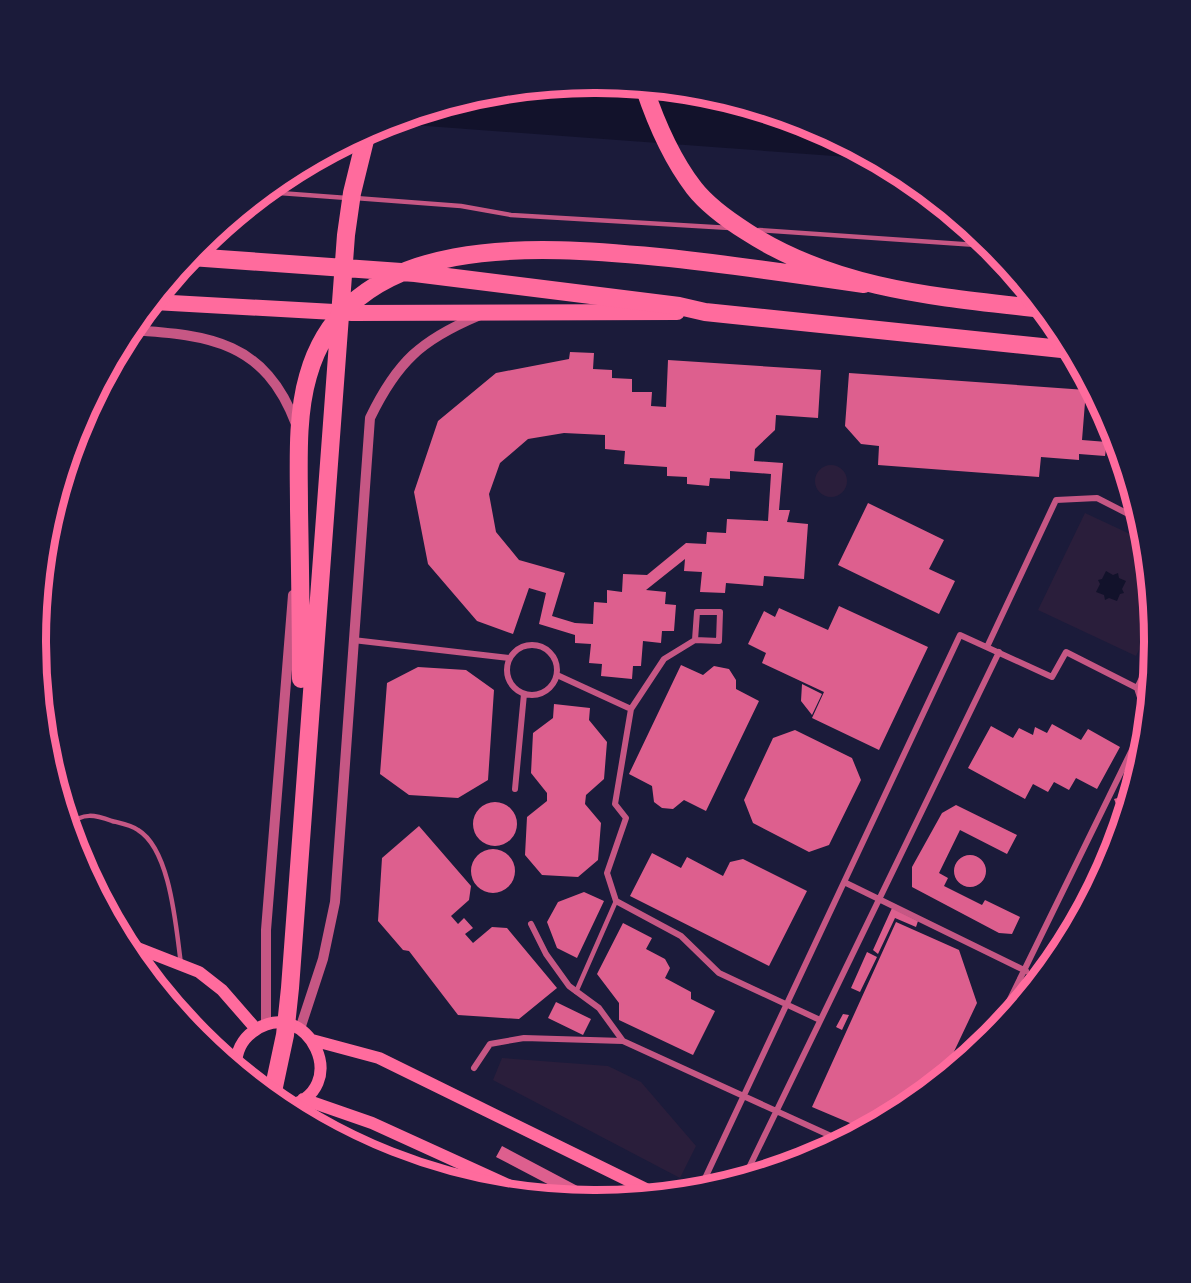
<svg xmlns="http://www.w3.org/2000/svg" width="1191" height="1283" font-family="'Nunito Sans',sans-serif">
  <rect width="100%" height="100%" fill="#1b1b3a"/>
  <!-- green -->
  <path fill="#2a1e3b" d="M815 481a16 16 0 1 1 32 0a16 16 0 1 1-32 0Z
    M1085,513L1145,541L1153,621L1136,656L1038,610Z
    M502,1058L608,1066L641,1082L696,1146L680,1178L493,1080Z"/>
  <!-- water -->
  <path fill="#12122b" d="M596,82L705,93L810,125L875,159L386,123L487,93Z
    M1106,571L1113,575L1118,573L1119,578L1126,581L1122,589L1124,593L1120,594L1117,601L1109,598L1105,600L1104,595L1096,592L1100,584L1098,580L1102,579Z"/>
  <!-- building -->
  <path fill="#dd5f8e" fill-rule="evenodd" d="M570,352L594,353L593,369L612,370V378L632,379V392H652L651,406L666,407L668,360L821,370L818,418L776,415L775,430L755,449L754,461L783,463L779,510H790L787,522L808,524L804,579L764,576L763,586L726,583L725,593L700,592L702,572L684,571L685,559L646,590L666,592L665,604L676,605L674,631H662L661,643L643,641L641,666H633L632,679L601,676L602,664L589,663L591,644L575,643V635L539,624L546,593L529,588L513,634L477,621L428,564L414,492L438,421L496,373L569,359ZM564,433L605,435V449L625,451L624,464L667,467V476L687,477V484L709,486L710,478L730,479V471L771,474L768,521L727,519L726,533L707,532L706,544L686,543L647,575L623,574L622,592L607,590V603L594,602L593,624L575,623L552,616L565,573L519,560L496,532L489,494L500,463L528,439Z
    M849,373L1086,390L1082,440L1107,442L1105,456L1079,454V460L1041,457L1039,477L878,465L879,446L861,444L845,426Z
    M868,503L944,540L929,569L955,581L939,614L838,565Z
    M839,606L928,647L879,750L812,718L824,692L762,663L766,653L748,644L764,611L775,617L779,608L828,630Z
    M681,665L703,675L714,666L729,669L736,680V689L759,701L706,811L684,800L673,809L662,808L654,802L652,786L629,774Z
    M418,667L466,670L494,690L488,780L458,798L409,795L380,774L387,683Z
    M802,684L822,694L812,715L801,701Z
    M554,704L590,708L589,720L607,742L604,779L586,795L585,804L601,823L598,860L578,877L542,875L525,855L527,817L547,801V793L531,773L533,733L553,718Z
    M1052,724L1081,740L1088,729L1120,747L1097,789L1076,778L1069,790L1054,782L1048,792L1033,784L1025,799L968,768L991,726L1013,738L1019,728L1033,735L1035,727L1047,733Z
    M795,730L852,758L861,780L829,845L809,852L753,823L744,800L773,738Z
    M1131,794L1127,806L1123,822L1114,799Z
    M473 824a22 22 0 1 1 44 0a22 22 0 1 1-44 0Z
    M956,805L1017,835L1007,854L960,830L939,873L948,878L944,886L982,905L985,900L1020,917L1012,934L999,933L912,887V867L942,813Z
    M419,826L471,886L469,900L451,916L458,924L464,918L473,928L465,934L473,943L492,927L507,928L557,988L519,1019L458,1015L409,951L403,950L378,921L382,858Z
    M1116,834L1119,835L1112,856L1077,922Z
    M471 871a22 22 0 1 1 44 0a22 22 0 1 1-44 0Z
    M652,853L681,868L687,857L723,876L730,862L743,859L807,891L769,966L630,896Z
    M954 871a16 16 0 1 1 32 0a16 16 0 1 1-32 0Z
    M584,892L604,901L577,958L557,948L547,922L558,902Z
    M892,908L918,921L916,927L895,918L878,954L873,950Z
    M896,922L959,950L977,1003L942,1077L906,1107L864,1129L812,1107Z
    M623,923L652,938L646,949L665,959L670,968L665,978L691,992V999L715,1011L693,1055L619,1020V1003L597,974Z
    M867,952L877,957L860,992L851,988Z
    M556,1002L591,1019L583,1035L548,1018Z
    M843,1014L849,1015L842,1030L836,1027Z
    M502,1146L604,1200L576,1199L496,1157Z
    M819,1146L821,1152L782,1167L787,1156Z"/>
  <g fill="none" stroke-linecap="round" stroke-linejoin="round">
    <!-- path -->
    <path stroke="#ff6b9d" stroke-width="4" d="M375,1155L396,1163"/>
    <!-- service -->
    <path stroke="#c65784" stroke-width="4.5" d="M266,192L347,198
      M355,198L461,206L511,215L730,228
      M759,230L991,246
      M69,825C83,812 95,815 112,821C120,823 131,825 138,830C171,850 176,929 181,964
      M576,992L616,901"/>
    <!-- minor -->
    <path stroke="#c65784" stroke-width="6" d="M353,640L509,658
      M695,640L697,612H720L719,641L695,640L664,659L631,709L615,804L626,818L607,873L616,901L681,936L719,973L820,1020
      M507 670a25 25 0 1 1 50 0a25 25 0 1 1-50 0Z
      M987,647L1056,500L1097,498L1140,520
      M557,675L631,709
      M515,789L524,694
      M844,882L1026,971
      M531,924L546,954L569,986L599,1008L623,1041
      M992,1036L1147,719L1137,688
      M474,1068L490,1044L524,1038L623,1041L842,1141
      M744,1178L999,652
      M699,1191L960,635L1052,677L1066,652L1137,688L1154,653"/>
    <!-- tertiary -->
    <path stroke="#c65784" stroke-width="10" d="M131,330C211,335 265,342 296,424
      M266,1025V930L293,595
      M300,1029L323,959L335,902L370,418C397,362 421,340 478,316"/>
    <!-- secondary -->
    <path stroke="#ff6b9d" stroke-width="12" d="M125,943L199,972L222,990L256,1029
      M312,1040L379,1058L658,1195
      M236,1066C236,1052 242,1039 254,1031C307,993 356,1091 285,1107
      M303,1099L372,1123L528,1194"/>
    <!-- trunk -->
    <path stroke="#ff6b9d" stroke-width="16" d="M154,302L352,313L677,312"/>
    <!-- motorway -->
    <path stroke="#ff6b9d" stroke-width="18" d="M644,87C656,123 671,158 694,188C708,206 728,220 747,232C837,290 939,297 1043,309
      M191,257L415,273L679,306L705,312L1071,350
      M301,679C301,622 300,565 299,509C299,466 296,417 308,376C349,229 541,246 659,257C728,264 796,274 864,284
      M272,1096L285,1035L290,988L346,235L352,193L367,132"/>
  </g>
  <!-- crop -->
  <path d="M0 0H1191V1283H0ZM594 93H596A548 548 0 0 1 1144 641V642A548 548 0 0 1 596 1190H594A548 548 0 0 1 46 642V641A548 548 0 0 1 594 93Z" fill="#1b1b3a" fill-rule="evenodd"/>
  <path fill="none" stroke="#ff6b9d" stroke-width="8" d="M594 93H596A548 548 0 0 1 1144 641V642A548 548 0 0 1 596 1190H594A548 548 0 0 1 46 642V641A548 548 0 0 1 594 93Z"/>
</svg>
